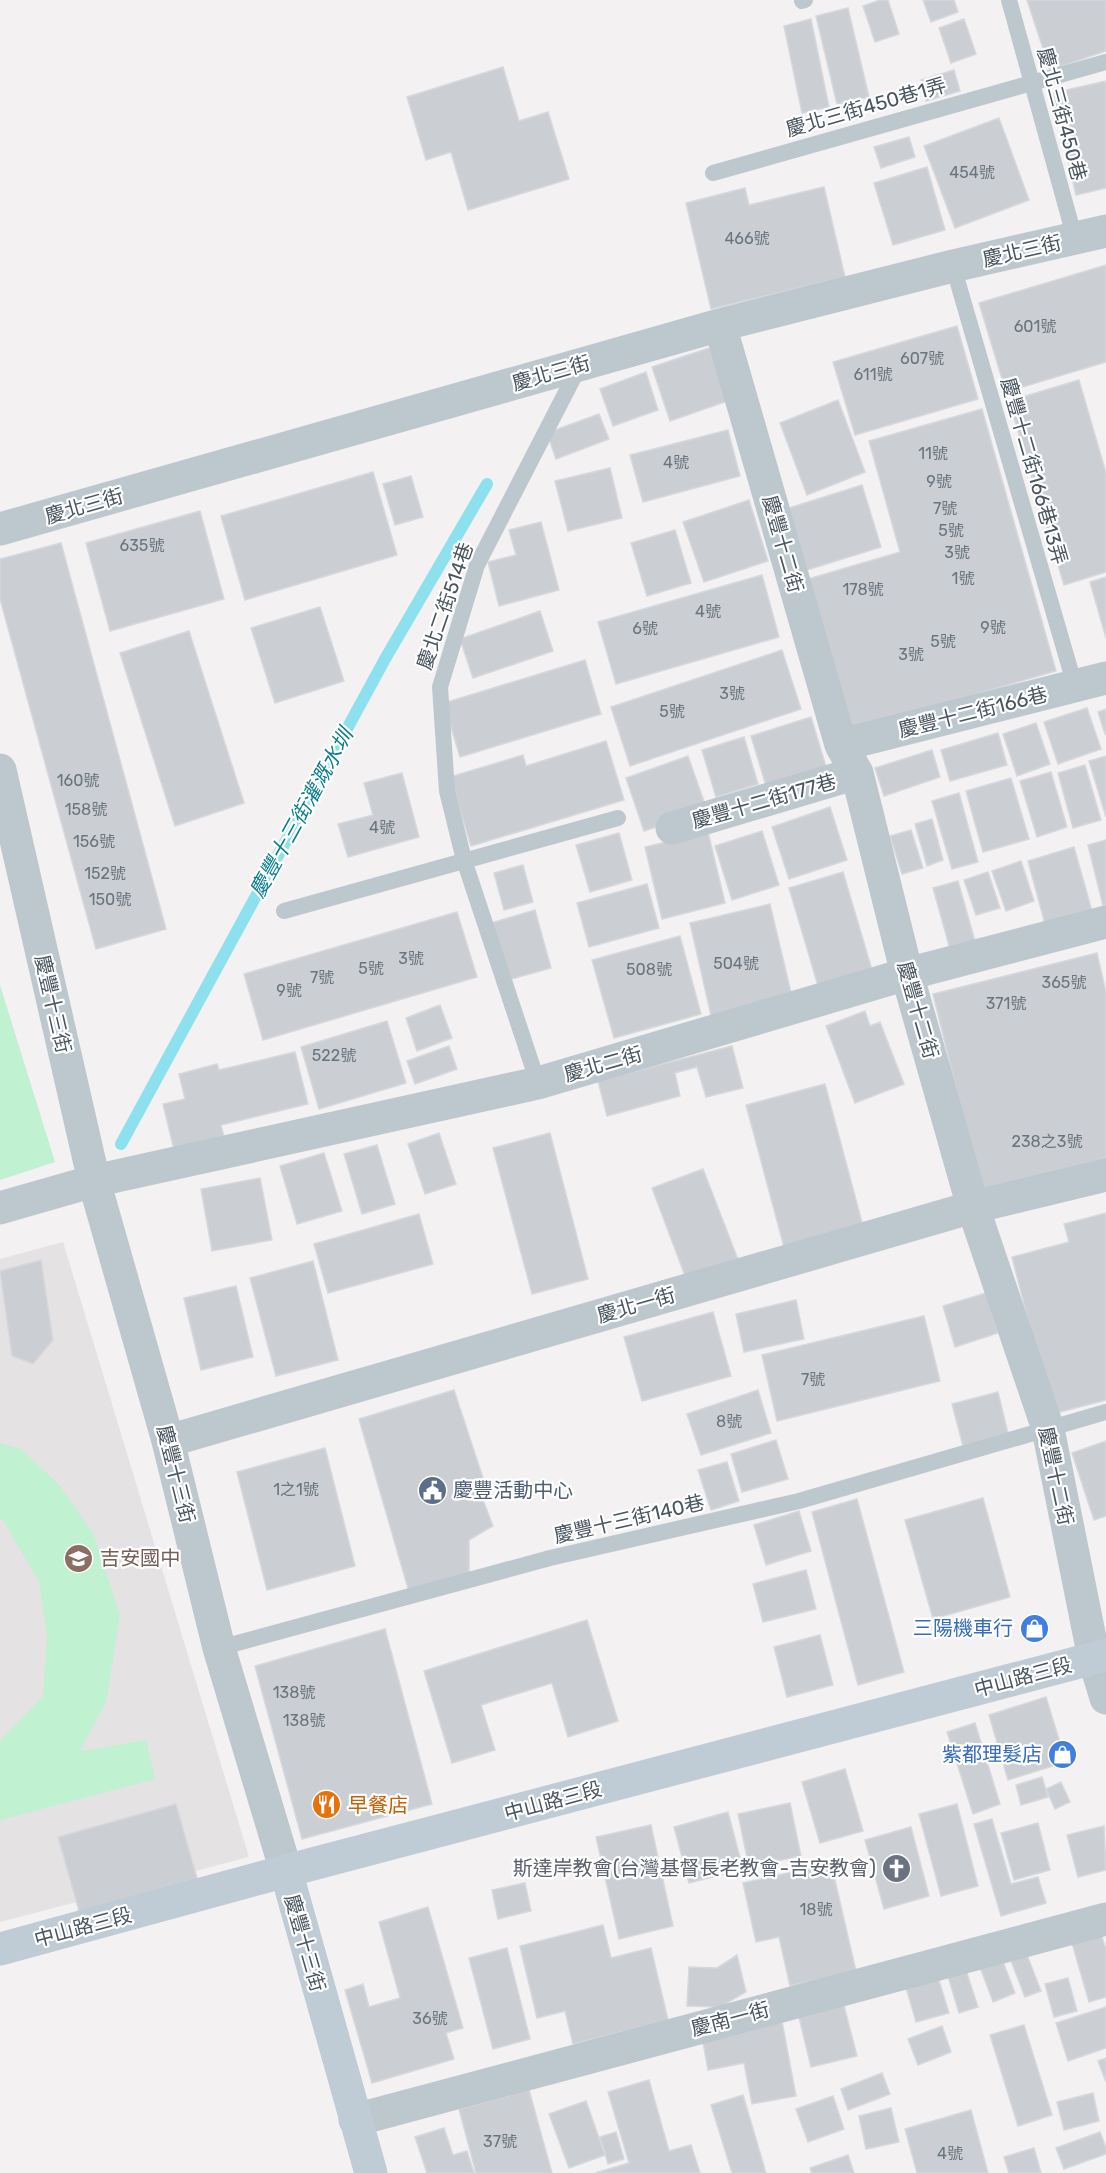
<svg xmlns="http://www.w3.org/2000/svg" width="1106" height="2173" font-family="Rubik,'Noto Sans TC',sans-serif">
  <rect width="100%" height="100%" fill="#f4f1f2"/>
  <!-- education -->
  <path fill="#e5e2e4" d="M63,1242L249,1857L0,1922V1259Z"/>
  <!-- green -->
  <path fill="#c0f1d0" d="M0,985L55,1162L0,1180Z
    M0,1443L21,1449L60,1486L94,1535L120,1615L106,1702L80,1751L146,1740L155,1779L0,1820V1741L43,1696L47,1637L39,1582L3,1520L0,1519Z"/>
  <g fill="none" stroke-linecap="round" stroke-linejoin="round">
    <!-- stream -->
    <path stroke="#8de0ee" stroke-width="12" d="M121,1144L385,659L487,484"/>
  </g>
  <!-- building -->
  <path fill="#cbcfd4" stroke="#d5d8dd" stroke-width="1.5" d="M880,0H888L899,34L875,42L863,6Z
    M923,0H954L958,12L931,22Z
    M1027,0H1106V51L1050,70Z
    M848,8L869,97L837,104L816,16Z
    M811,19L829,107L802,113L784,26Z
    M964,19L976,54L951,63L939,28Z
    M503,67L519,121L548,112L569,179L468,210L451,152L426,160L407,97Z
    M954,70L960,91L926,101L921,80Z
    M1106,81V188L1076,195L1053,93Z
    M999,118L1029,200L955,228L924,146Z
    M909,137L915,157L881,168L874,147Z
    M927,167L945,230L893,245L874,183Z
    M824,187L845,277L711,309L686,203L745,188L749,205Z
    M1106,265V362L1006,392L979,303Z
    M957,326L978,399L855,435L833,362Z
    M718,345L736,398L670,421L652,367Z
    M646,372L658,410L613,426L600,389Z
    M1079,380L1106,473V572L1064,585L1009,401Z
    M838,400L865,472L807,495L780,423Z
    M982,409L1056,671L851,730L808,579L900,552L869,441Z
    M599,414L609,439L556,459L547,433Z
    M728,430L740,476L643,502L630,455Z
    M610,468L622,518L568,531L555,481Z
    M373,472L397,555L245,600L221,516Z
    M411,476L423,517L395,525L383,484Z
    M862,485L881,547L807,570L789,508Z
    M749,500L768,561L704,582L683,522Z
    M200,511L224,599L110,631L86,543Z
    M541,522L559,590L499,606L488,562L516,555L509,530Z
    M675,530L691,583L647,596L631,543Z
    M61,543L166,929L96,949L0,599V559Z
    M762,575L779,637L616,684L598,622Z
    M1106,577V638L1090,582Z
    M320,607L344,681L275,703L251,628Z
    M540,611L553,651L473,678L460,639Z
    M189,631L244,803L175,826L120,653Z
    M782,650L801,709L630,766L611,707Z
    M585,660L601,714L460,757L444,703Z
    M1087,708L1101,749L1058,764L1044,722Z
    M1106,709V733L1105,734L1098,712Z
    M811,717L827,770L767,789L751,736Z
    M1036,723L1050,764L1017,776L1003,734Z
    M998,733L1007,765L950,781L941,750Z
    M744,737L758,784L716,797L702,750Z
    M606,741L624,800L471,846L450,777L523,755L526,766Z
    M932,750L940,777L884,796L875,768Z
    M688,756L707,810L644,831L626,778Z
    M1106,756V817L1089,761Z
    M1085,765L1101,820L1073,828L1058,773Z
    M1051,772L1067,827L1037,837L1020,781Z
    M402,773L419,837L348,857L338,824L373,815L364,783Z
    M1011,778L1029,839L983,852L966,791Z
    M959,793L978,862L952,869L932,801Z
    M830,807L847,860L789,879L772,827Z
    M932,819L943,860L927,866L915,824Z
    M911,830L923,868L902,874L890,836Z
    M762,831L779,885L732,900L715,846Z
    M708,832L725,903L662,919L645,847Z
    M619,833L632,880L590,892L576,845Z
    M1106,840V913L1105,914L1088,845Z
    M1074,847L1092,911L1045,924L1028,861Z
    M1021,861L1034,901L1006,911L992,871Z
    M523,865L533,902L504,910L494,873Z
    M843,872L875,980L821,996L789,888Z
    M988,872L1000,908L976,915L964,880Z
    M958,881L975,941L950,949L933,888Z
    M647,884L659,928L589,947L577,903Z
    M770,904L793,1001L712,1020L690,923Z
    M535,910L551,968L508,980L491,923Z
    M457,912L477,977L263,1040L244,974Z
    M680,936L701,1014L614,1038L592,960Z
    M1097,953L1106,992V1159L981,1190L933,994Z
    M440,1005L452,1038L417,1051L406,1018Z
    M865,1011L870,1026L880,1022L904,1084L855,1103L826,1026Z
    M387,1021L406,1083L319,1109L301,1047Z
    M449,1046L457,1069L415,1084L407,1061Z
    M732,1046L743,1088L706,1097L697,1067L675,1073L680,1096L607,1116L598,1081Z
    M295,1052L308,1104L221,1125L226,1145L176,1158L163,1104L185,1099L179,1074L217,1064L219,1070Z
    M825,1084L863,1226L784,1247L746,1105Z
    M439,1133L456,1184L425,1194L408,1144Z
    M550,1133L588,1279L532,1294L493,1148Z
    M377,1145L395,1204L362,1214L344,1154Z
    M324,1153L342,1211L297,1224L280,1166Z
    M703,1169L739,1262L687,1281L652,1188Z
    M260,1178L272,1240L212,1251L201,1189Z
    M1106,1213V1400L1052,1414L1012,1257L1069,1242L1064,1224Z
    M419,1214L433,1264L328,1293L314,1244Z
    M41,1260L53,1340L33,1364L12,1356L0,1271Z
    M313,1261L338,1360L276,1376L250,1278Z
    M236,1286L253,1357L201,1370L184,1298Z
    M986,1293L998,1333L955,1347L943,1306Z
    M796,1300L804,1339L744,1352L736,1314Z
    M713,1312L731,1376L642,1401L624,1337Z
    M924,1316L940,1381L777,1421L762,1355Z
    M454,1390L486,1487L480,1492L493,1526L469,1540V1575L409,1592L359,1419Z
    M758,1390L771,1433L701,1455L687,1414Z
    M998,1392L1008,1433L963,1446L952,1404Z
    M776,1440L788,1479L742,1492L731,1454Z
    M1106,1441V1516L1094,1520L1072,1453Z
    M325,1448L355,1566L267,1590L237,1472Z
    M727,1462L739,1501L711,1510L698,1470Z
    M983,1498L1010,1597L933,1619L905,1520Z
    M857,1499L904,1672L858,1685L812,1512Z
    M799,1511L811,1551L766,1565L754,1525Z
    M806,1570L816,1609L763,1622L753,1584Z
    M587,1620L618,1721L568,1737L552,1683L481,1705L495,1750L452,1763L424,1671Z
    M385,1629L432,1804L302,1839L255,1666Z
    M820,1635L833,1685L787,1697L774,1647Z
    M1046,1697L1066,1762L1008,1780L989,1715Z
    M975,1723L1000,1804L973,1814L947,1732Z
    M845,1769L863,1831L820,1843L802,1782Z
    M1042,1777L1048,1797L1021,1805L1016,1785Z
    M1061,1782L1070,1802L1055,1809L1046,1789Z
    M790,1803L801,1856L749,1867L738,1814Z
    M176,1804L199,1885L81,1918L58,1837Z
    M957,1804L978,1886L941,1896L919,1814Z
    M728,1812L743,1869L689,1883L674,1827Z
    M992,1819L1011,1884L1038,1877L1046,1903L1001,1916L974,1824Z
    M1038,1823L1050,1870L1014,1880L1001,1833Z
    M651,1825L673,1926L619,1939L596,1837Z
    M1104,1826L1106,1870L1078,1877L1067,1835Z
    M911,1827L929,1896L884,1909L865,1840Z
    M831,1863L856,1971L790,1986L779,1937L756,1942L743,1883Z
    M525,1883L531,1911L498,1919L492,1890Z
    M428,1907L463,2028L446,2033L454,2059L372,2083L345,1990L363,1984L369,2007L400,1998L379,1922Z
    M603,1925L611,1958L651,1948L668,2020L573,2044L565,2011L537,2018L520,1946Z
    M1101,1934L1106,1949V1997L1089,2002L1072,1943Z
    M507,1948L530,2039L493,2049L469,1958Z
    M737,1955L746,1992L720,2007L687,2006L689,1967L717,1968Z
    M1027,1955L1041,1991L1025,1997L1011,1961Z
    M1002,1959L1015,1993L993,2002L980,1967Z
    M965,1967L978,2007L959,2013L947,1973Z
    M937,1974L949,2013L916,2022L905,1984Z
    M1068,1978L1077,2011L1054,2017L1045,1984Z
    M843,2002L857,2056L811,2067L798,2013Z
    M1106,2007V2048L1068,2061L1056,2023Z
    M781,2016L796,2096L752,2104L744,2063L708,2070L701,2031Z
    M1024,2025L1052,2115L1018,2126L990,2035Z
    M942,2026L951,2052L918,2065L908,2039Z
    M1106,2058V2082L1098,2061Z
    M882,2073L890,2094L848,2110L841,2089Z
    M649,2080L669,2151L691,2145L700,2173H595L629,2163L608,2092Z
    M529,2090L552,2173H476L459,2109Z
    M1093,2093L1099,2121L1064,2130L1057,2102Z
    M743,2095L766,2173H732L711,2105Z
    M833,2096L844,2129L808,2142L796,2109Z
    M586,2101L605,2155L569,2168L549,2114Z
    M891,2108L899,2142L866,2149L859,2116Z
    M971,2110L988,2173H917L905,2129Z
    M444,2128L453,2155L467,2151L474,2173H427L415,2137Z
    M616,2132L624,2159L608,2164L600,2137Z
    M1100,2132L1106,2148V2154L1064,2169L1056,2148Z
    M1034,2148L1041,2173H1009L1004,2157Z
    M848,2155L854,2173H812L810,2168Z"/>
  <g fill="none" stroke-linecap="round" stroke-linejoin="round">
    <!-- lane -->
    <path stroke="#bdc7ce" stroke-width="16" d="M1009,0L1075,239
      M802,1L805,0
      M713,173L1106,62
      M953,266L1075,686
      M284,911L618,818
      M538,1083L464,860L447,791L440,687L477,565L579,367
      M219,1648L550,1558L799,1501L1106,1412"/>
    <!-- street -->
    <path stroke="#bdc7ce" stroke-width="33" d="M720,325L841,745L857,773L907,974L973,1207L1048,1429L1094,1658L1106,1698
      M0,529L720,325L953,266L1106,231
      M841,745L1106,678
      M0,770L94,1181L168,1441L219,1648L286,1871
      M672,828L857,773
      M0,1208L94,1181L538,1083L907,974L1106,922
      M168,1441L973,1207L1106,1175
      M355,2120L1106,1919"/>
    <!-- secondary -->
    <path stroke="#bfcbd5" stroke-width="33" d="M286,1871L371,2173
      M0,1949L286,1871L1106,1655"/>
  </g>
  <!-- icons -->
  <defs>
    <symbol id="civic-disc" viewBox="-11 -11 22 22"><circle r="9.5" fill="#5c6f8a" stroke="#fff"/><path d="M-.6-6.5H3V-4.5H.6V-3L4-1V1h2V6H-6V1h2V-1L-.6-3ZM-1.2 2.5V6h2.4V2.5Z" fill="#fff"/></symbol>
    <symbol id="school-disc" viewBox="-11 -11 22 22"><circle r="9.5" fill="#8d6e63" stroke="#fff"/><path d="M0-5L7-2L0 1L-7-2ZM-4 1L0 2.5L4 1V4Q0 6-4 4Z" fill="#fff"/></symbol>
    <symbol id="shop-disc" viewBox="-11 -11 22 22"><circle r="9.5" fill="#3f7fe0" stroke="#fff"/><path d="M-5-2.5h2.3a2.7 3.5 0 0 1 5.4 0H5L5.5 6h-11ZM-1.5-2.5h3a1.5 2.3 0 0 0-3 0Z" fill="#fff"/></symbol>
    <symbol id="restaurant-disc" viewBox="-11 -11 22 22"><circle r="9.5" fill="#e8710a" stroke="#fff"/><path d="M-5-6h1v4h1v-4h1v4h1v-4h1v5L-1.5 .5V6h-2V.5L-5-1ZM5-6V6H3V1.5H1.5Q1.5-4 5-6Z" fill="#fff"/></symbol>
    <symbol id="church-disc" viewBox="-11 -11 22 22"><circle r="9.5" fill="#6b7280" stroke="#fff"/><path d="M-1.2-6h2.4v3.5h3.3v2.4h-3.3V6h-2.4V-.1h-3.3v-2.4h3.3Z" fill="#fff"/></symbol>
  </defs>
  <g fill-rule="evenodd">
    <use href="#civic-disc" x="416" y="1474" width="33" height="33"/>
    <use href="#school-disc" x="62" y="1542" width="33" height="33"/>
    <use href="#shop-disc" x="1018" y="1612" width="33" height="33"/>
    <use href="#shop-disc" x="1046" y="1738" width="33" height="33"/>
    <use href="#restaurant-disc" x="310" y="1788" width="33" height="33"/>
    <use href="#church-disc" x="880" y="1852" width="33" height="33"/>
  </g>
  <g text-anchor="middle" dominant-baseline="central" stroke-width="4.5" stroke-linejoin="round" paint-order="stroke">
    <!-- number labels -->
    <g font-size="16" fill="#6a747c">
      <text x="972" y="172">454號</text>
      <text x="747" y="238">466號</text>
      <text x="1035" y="326">601號</text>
      <text x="922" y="358">607號</text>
      <text x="873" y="374">611號</text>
      <text x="933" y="453">11號</text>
      <text x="676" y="462">4號</text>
      <text x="939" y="481">9號</text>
      <text x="945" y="508">7號</text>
      <text x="951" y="530">5號</text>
      <text x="142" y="545">635號</text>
      <text x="957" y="552">3號</text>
      <text x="963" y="578">1號</text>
      <text x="863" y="589">178號</text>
      <text x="708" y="611">4號</text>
      <text x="993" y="627">9號</text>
      <text x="645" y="628">6號</text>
      <text x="943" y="641">5號</text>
      <text x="911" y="654">3號</text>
      <text x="732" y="693">3號</text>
      <text x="672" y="711">5號</text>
      <text x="78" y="780">160號</text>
      <text x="86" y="809">158號</text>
      <text x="382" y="827">4號</text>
      <text x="94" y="841">156號</text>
      <text x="105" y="873">152號</text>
      <text x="110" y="899">150號</text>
      <text x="411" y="958">3號</text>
      <text x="736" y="963">504號</text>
      <text x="371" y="968">5號</text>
      <text x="649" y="969">508號</text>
      <text x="322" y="977">7號</text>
      <text x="1064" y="982">365號</text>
      <text x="289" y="990">9號</text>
      <text x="1006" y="1003">371號</text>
      <text x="334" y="1055">522號</text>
      <text x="1047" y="1141">238之3號</text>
      <text x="813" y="1379">7號</text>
      <text x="729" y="1421">8號</text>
      <text x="296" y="1489">1之1號</text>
      <text x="294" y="1692">138號</text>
      <text x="304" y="1720">138號</text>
      <text x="816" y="1909">18號</text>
      <text x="430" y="2018">36號</text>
      <text x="500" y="2141">37號</text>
      <text x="950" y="2153">4號</text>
    </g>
    <!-- street labels -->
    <g font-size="20" fill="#49565f" stroke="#fff">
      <text transform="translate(866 107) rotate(-16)">慶北三街450巷1弄</text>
      <text transform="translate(1062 114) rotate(75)">慶北三街450巷</text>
      <text transform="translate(1022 251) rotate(-13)">慶北三街</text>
      <text transform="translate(551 373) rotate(-16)">慶北三街</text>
      <text transform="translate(1034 471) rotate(74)">慶豐十二街166巷13弄</text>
      <text transform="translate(84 506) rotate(-16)">慶北三街</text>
      <text transform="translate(783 544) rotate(74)">慶豐十二街</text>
      <text transform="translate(445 606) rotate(-71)">慶北二街514巷</text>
      <text transform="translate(973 712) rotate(-14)">慶豐十二街166巷</text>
      <text transform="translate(764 801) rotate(-16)">慶豐十二街177巷</text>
      <text transform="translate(53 1004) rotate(77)">慶豐十三街</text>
      <text transform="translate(918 1010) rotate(74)">慶豐十二街</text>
      <text transform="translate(603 1064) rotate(-16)">慶北二街</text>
      <text transform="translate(636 1305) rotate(-16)">慶北一街</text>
      <text transform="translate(176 1474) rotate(76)">慶豐十三街</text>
      <text transform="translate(1056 1476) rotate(78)">慶豐十二街</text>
      <text transform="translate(629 1519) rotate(-13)">慶豐十三街140巷</text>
      <text transform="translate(1023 1677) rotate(-15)">中山路三段</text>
      <text transform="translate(553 1801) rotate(-15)">中山路三段</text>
      <text transform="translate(83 1927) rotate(-15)">中山路三段</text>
      <text transform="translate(305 1943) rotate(74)">慶豐十三街</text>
      <text transform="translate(730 2019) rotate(-15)">慶南一街</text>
    </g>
    <!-- service labels -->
    <g font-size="20" fill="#4e5e75" stroke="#fff" text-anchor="start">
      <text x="453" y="1490">慶豐活動中心</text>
    </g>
    <!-- education labels -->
    <g font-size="20" fill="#785e54" stroke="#fff" text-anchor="start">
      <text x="100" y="1558">吉安國中</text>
    </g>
    <!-- shop labels -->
    <g font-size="20" fill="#366cbe" stroke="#fff" text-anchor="end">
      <text x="1013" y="1628">三陽機車行</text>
      <text x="1042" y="1754">紫都理髮店</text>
    </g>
    <!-- food labels -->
    <g font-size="20" fill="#c56008" stroke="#fff" text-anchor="start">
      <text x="348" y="1805">早餐店</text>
    </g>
    <!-- worship labels -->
    <g font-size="20" fill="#5b616d" stroke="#fff" text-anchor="end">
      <text x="876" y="1868">斯達岸教會(台灣基督長老教會-吉安教會)</text>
    </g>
    <!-- water labels -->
    <g font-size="21" font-style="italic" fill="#0b7e91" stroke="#fff">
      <text transform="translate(301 813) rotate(-61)">慶豐十三街灌溉水圳</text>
    </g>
  </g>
</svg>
